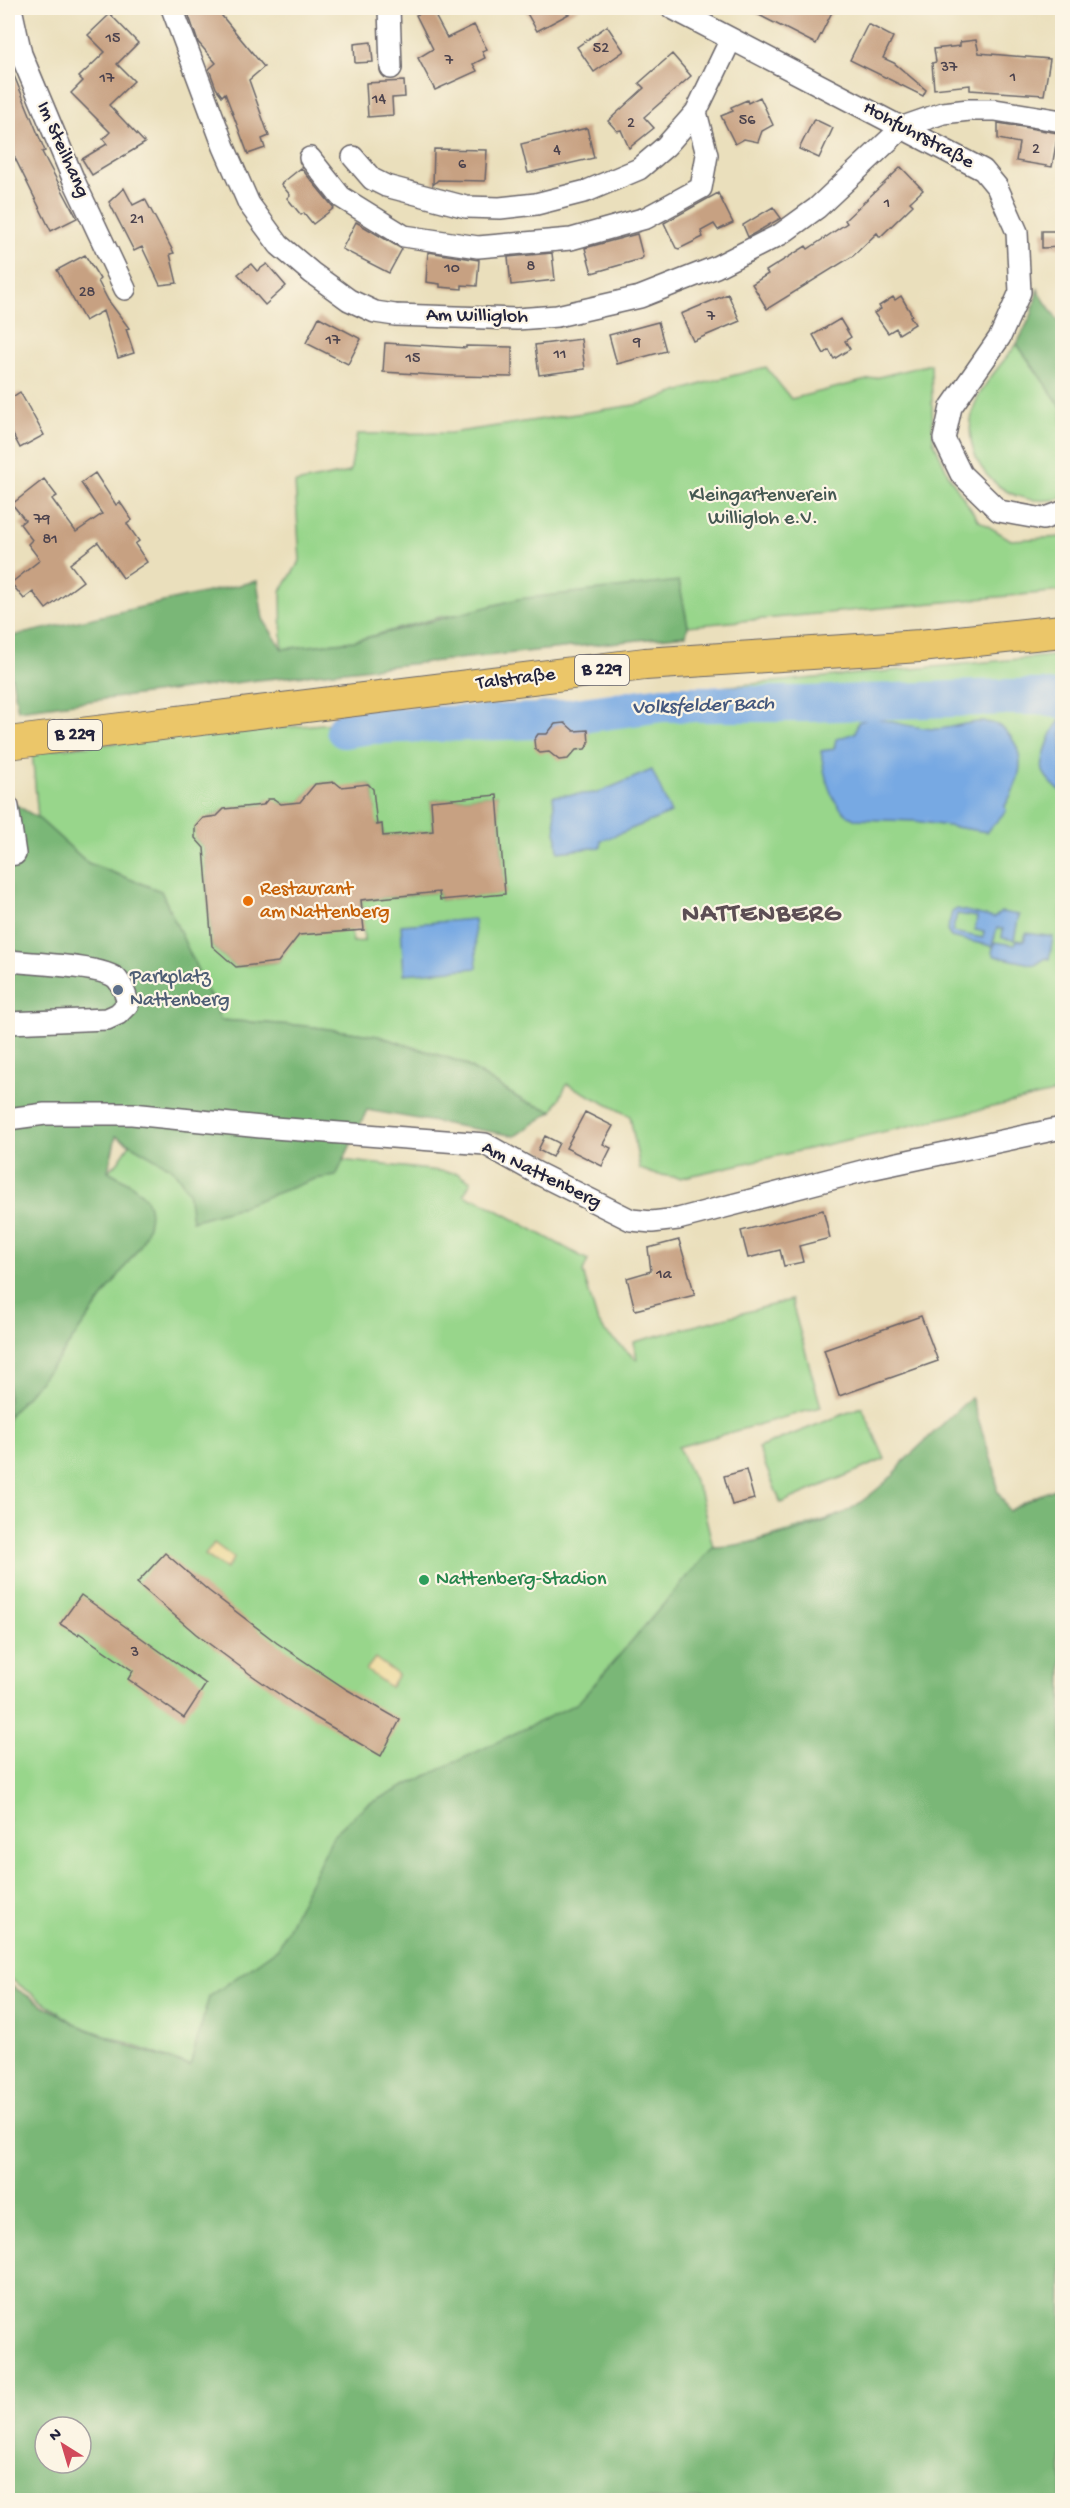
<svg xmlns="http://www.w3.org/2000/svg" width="1070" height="2508" font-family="'Gochi Hand',sans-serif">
  <rect width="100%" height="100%" fill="#fcf5e5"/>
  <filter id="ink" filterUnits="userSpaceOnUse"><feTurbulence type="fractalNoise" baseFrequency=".0167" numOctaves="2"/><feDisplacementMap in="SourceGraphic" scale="12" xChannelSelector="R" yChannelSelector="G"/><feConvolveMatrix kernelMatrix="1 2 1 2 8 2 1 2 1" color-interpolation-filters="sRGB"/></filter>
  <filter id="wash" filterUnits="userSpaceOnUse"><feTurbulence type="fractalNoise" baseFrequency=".008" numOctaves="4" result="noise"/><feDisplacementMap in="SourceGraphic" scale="24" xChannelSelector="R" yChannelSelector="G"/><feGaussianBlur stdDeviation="1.35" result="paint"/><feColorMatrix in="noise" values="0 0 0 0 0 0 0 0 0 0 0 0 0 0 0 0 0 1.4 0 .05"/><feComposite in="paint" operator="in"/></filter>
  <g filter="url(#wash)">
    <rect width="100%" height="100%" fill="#eadfbc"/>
    <!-- green -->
    <path fill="#98d68b" stroke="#5d7c63" stroke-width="1.5" fill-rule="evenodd" d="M1017,344L1062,408V498C1008,512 958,465 973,410C980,386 1002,364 1017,344Z
      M931,364L933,440L949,476L978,520L1011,540L1062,537V591L688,626L679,582L440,617L354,641L282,649L281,591L300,561L295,483L350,472L357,434L451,433L641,404L708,382L766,367L791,399Z
      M1062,655V1091L680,1178L654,1174L640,1169L630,1116L567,1084L553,1111L523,1101L461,1062L378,1036L307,1026L220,1020L161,891L88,863L38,818L32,751ZM335,782L341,799L360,785L369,784L373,789L375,810L335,828L382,824L383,836L433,831L431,801L497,795L505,893L440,900L439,892L361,900L364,941L353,942L349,920L297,935L278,962L236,967L212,946L204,848L195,838V828C206,813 213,820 224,809L264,805L268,799L279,804L300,802L316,784Z
      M135,1137L457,1173L471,1181L464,1195L474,1200L475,1198L588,1260L583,1272L597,1320L605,1332L637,1360L634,1342L791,1300L821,1407L678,1447L700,1493L713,1547H735L840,1515L190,2066L77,2025L8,1977V1303L108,1171L118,1162Z
      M862,1407L885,1459L781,1503L758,1448Z"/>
    <!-- forest -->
    <path fill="#7ab777" stroke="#4e6c59" stroke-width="1.5" fill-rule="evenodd" d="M1038,288L1039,293L1062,326V408L1017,344L1032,314Z
      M257,581L263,619L282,649L354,641L518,599L679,581L688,626L686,635L258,680L18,710L8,658V637Z
      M8,800L38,818L88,863L161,891L221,1020L307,1026L378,1036L461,1062L523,1101L553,1111L515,1136L367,1110L336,1176L315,1179L237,1208L192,1221L188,1191L173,1169L116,1136L108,1171C147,1192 161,1203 140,1246L57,1361L8,1417Z
      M971,1397L995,1471L997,1490L1009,1511L1037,1496L1062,1486V2500H8V1984L77,2025L131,2047L190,2066L209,1997L278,1948L334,1834L366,1805L578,1703L713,1547C745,1547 810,1529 839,1515C856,1508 895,1477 903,1462ZM45,2427H81V2463H45Z"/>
    <!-- sand -->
    <path fill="#eeda9e" stroke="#887e6c" stroke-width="1.5" d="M214,1543L234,1558L226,1569L205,1555Z
      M375,1658L398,1675L390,1687L366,1670Z"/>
    <!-- water -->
    <path fill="#77a9e3" stroke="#4c668f" stroke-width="1.5" fill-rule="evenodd" d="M866,716C886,720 920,730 939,729C953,728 966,722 980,722C994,721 1004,727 1011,737C1028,760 1018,784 1005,806L1006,811L987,832L915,821L854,819C830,807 824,775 821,751L834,749L836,739L855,733L858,722L865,720Z
      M1062,719V793C1056,787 1046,780 1043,771C1040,760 1053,725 1062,719Z
      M652,770L671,813L601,841V847L558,852L553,796L597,793Z
      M957,909L994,918L1001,912L1019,915L1014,940L1002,938L1003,929L997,928L992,946L951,937L947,931L952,912ZM957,914L977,917L975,930L984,931L983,938L952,932Z
      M474,919L477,968L404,974L401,925Z
      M1026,933L1053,937L1049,959L1046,958L1035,965L995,956L992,952L995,942L1014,945L1016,940L1024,941Z"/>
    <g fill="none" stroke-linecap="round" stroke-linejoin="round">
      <!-- river -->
      <path stroke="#77a9e3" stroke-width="36" d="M344,730L370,726L538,721L663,704H808L1008,697H1042L1062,701"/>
    </g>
    <g id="blocks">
      <!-- building -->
      <path fill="#c7a182" d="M195,8H232L222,16L264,67L249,80L269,136L262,139L265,148L248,154L225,93L222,96L216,88L209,69L216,63L198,42L188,13Z
        M431,8L447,38L474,25L487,49L482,51L485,58L473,64L477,71L435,90L418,58L433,49L416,15Z
        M524,8H580L537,31Z
        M745,8H834L816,44Z
        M110,14L138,43L117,64L134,81L109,105L145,143L92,175L82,159L107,144L103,139L110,132L71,93L83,81L79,77L105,52L88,35Z
        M868,24L893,37L883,58L894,63L926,90L923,96L850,60Z
        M607,26L624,51L594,72L577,47Z
        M976,40L979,53L1050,59L1044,95L970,90V85L934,89L932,63L936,62L934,49L960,46V42Z
        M371,42L373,62L355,63L354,44Z
        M672,54L691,76L644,117L654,128L629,148L621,130L617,131L608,121L644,88L639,83Z
        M8,61L45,151L42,152L77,218L51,231L8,144Z
        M404,81L405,97L392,98L393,115L368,117L366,83Z
        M760,97L773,125L762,131L758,142L744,139L735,144L721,116L733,111L731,107L747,100L748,103Z
        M814,119L833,128L819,158L799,149Z
        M998,123L1058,133L1052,167L1016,161L1019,143L998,139Z
        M587,128L594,158L528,173L521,144Z
        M434,149L487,150L485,181L438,180L433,185Z
        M901,167L923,190L910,202L913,205L880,237L877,233L853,256L767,309L752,284L768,274L766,271L806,246L808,249L847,223L845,220Z
        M301,168L334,208L313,224L304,213L301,215L287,198L290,195L281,184Z
        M124,188L133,205L145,199L174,253L170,254L177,283L160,285L142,247L134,251L109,202Z
        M718,193L733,223L718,230L714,224L701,231L703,237L679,249L676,248L664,223Z
        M773,207L781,218L748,237L743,225Z
        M356,222L402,249L389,273L342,249Z
        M1042,231H1062V247L1042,248Z
        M637,234L643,257L641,259L592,273L585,248Z
        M428,252L479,260L477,286L462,285V289L440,287V284L426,282Z
        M552,253L555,280L511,285L508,257Z
        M85,255L100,279L98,281L108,300L129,328L126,329L134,353L118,358L103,311L85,321L57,270Z
        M251,264L257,271L267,264L286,286L265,305L238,274Z
        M728,294L740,321L693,341L681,314Z
        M901,296L912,315L910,316L915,324L899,334L896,328L888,333L874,313L881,309L879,306L893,297L895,300Z
        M319,317L361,339L348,364L306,343Z
        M840,319L851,337L845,341L850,349L834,359L829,350L824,354L813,335Z
        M658,322L666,351L617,364L609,335Z
        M581,339L585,369L539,375L535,345Z
        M385,343L466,348V346L512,347V377L453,376L383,372Z
        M20,392L44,435L20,448L8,425V400Z
        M95,473L116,505L120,502L132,520L127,524L139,541L135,544L147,562L123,578L98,542L70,564L83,581L46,609L33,592L24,599L11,583L40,560L28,544L32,540L20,524L25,520L12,504L44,479L57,496L52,499L76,532L102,514L81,483Z
        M565,723L574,731L588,730L589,744L585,749L576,750L568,759L559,760L549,752L540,753L535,749L534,740L538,734H547L555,724Z
        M335,782L341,787L368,784L373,789L377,825L382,824L383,836L433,831L431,801L497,795L505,894L440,900L439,892L361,900L364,930L299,935L278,962L236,967L212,946L204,848L195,838V827L203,818L217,816L224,809L263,805L268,799H274L281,804L300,802L315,784Z
        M585,1112L613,1126L603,1144L611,1148L602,1166L566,1148Z
        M545,1136L559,1143L552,1157L538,1150Z
        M823,1210L830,1238L799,1246L803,1262L784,1266L780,1250L748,1258L741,1231Z
        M679,1240L695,1295L635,1310L627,1278L651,1271L648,1248Z
        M921,1316L938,1361L839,1396L824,1350Z
        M746,1470L754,1499L732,1505L724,1476Z
        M165,1553L209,1591L277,1643L346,1689L400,1720L381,1756L304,1711L250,1674L196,1634L137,1583Z
        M81,1595L206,1684L184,1718L128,1679L133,1671L79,1633L78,1635L60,1624Z"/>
    </g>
  </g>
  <g filter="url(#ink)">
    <use href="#blocks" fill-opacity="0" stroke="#686468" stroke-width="1.5"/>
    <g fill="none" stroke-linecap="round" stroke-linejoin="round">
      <defs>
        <path id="street" d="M11,8L21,54L75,183L125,289
          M172,8L224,147L249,204L279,245L312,273L349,300L375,312L395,315L517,319L557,316L640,297L716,267L781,234L817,208L903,127L943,113L969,110H995L1062,121
          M389,8L391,68
          M672,8L983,170L997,187L1017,232L1020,292L1000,337L951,407L944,439L961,474L999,511L1043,519L1062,512
          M353,157L372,179L386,186L466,207L500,208L536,204L587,191L639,169L666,146L696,112L731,39
          M310,158L341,197L404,236L478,247L571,239L646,218L701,188L707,155L696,112
          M8,807L15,854L8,855
          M8,961C28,963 105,966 117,979C123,986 126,995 128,1004L118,1014L107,1019L8,1023
          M8,1119L45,1114H132L261,1127L485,1144L535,1172L631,1220L652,1222L678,1219L870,1169L1062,1128"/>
        <path id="primary" d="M8,743L645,664L920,646L1062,631"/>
      </defs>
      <!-- street casing -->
      <use href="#street" stroke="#686468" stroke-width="24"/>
      <!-- primary casing -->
      <use href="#primary" stroke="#686468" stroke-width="34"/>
      <!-- street -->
      <use href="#street" stroke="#fff" stroke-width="21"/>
      <!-- primary -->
      <use href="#primary" stroke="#ebc669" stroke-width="32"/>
    </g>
  </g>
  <!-- markers -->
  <circle fill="#e8710a" stroke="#fcf5e5" stroke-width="2" cx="248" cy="901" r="6"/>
  <circle fill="#5c6f8a" stroke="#fcf5e5" stroke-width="2" cx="118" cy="990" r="6"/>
  <circle fill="#2e9e5b" stroke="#fcf5e5" stroke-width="2" cx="424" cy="1580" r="6"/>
  <g text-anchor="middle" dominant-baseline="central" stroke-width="4.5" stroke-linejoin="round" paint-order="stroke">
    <!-- number labels -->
    <g font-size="16" fill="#4b424d">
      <text x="113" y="39">15</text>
      <text x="601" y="49">52</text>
      <text x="449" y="61">7</text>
      <text x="949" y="68">37</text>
      <text x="1013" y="78">1</text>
      <text x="107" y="79">17</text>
      <text x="379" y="100">14</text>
      <text x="747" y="121">56</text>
      <text x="631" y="124">2</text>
      <text x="1036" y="150">2</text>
      <text x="557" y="151">4</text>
      <text x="462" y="165">6</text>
      <text x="887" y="204">1</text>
      <text x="137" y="220">21</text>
      <text x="531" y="267">8</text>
      <text x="452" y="269">10</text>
      <text x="87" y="293">28</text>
      <text x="711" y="317">7</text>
      <text x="333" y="341">17</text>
      <text x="637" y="343">9</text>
      <text x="560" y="355">11</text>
      <text x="413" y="359">15</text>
      <text x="42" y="520">79</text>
      <text x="50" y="540">81</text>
      <text x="664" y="1275">1a</text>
      <text x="135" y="1653">3</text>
    </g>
    <!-- shield labels -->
    <g fill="#fcf5e5" stroke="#63616e" stroke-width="1.5">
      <rect x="575" y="655" width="54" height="30" rx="4.5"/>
      <rect x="48" y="720" width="54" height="30" rx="4.5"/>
    </g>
    <g font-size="18" font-weight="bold" fill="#22223b">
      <text x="602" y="670">B 229</text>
      <text x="75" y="735">B 229</text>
    </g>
    <!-- street labels -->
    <g font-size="20" fill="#22223b" stroke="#fcf5e5">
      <text transform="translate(918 136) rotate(28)">Hohfuhrstraße</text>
      <text transform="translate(62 150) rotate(66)">Im Steilhang</text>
      <text transform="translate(477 317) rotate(1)">Am Willigloh</text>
      <text transform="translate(516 680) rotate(-7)">Talstraße</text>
      <text transform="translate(541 1176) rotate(26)">Am Nattenberg</text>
    </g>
    <!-- park labels -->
    <g font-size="20" fill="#455853" stroke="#fcf5e5">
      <text x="763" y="496">Kleingartenverein<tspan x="763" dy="23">Willigloh e.V.</tspan></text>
    </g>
    <!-- food labels -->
    <g font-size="20" fill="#c56008" stroke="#fcf5e5" text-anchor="start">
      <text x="260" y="890">Restaurant<tspan x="260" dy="23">am Nattenberg</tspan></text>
    </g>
    <!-- service labels -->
    <g font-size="20" fill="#4e5e75" stroke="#fcf5e5" text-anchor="start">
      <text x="130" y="978">Parkplatz<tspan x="130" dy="23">Nattenberg</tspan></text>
    </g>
    <!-- leisure labels -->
    <g font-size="20" fill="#27864d" stroke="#fcf5e5" text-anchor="start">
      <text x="436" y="1580">Nattenberg-Stadion</text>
    </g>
    <!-- water labels -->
    <g font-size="21" font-style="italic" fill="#44587e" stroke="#fcf5e5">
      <text transform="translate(703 707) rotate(-2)">Volksfelder Bach</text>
    </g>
    <!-- district labels -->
    <g font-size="26" font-weight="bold" letter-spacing="1.5" fill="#5c4e54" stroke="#fcf5e5">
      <text x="762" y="915">NATTENBERG</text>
    </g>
  </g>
  <!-- margin -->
  <rect width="1070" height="2508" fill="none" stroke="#fcf5e5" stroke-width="30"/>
  <!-- north arrow -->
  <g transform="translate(63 2445) rotate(323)"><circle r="28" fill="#fcf5e5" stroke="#a5a1a1" stroke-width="1.5"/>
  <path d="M0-4.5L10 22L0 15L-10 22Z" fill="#d1495b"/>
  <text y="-9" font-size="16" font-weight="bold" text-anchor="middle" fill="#22223b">N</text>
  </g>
</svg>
